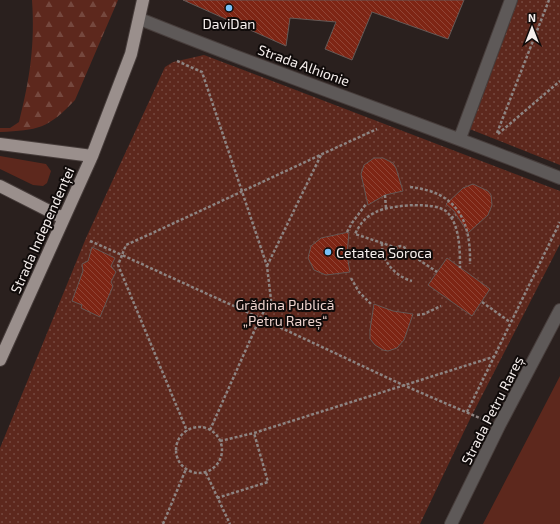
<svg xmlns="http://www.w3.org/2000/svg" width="560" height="524" font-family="'Exo 2',sans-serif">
  <defs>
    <pattern id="forest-firs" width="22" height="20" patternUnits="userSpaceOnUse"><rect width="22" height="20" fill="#5d281d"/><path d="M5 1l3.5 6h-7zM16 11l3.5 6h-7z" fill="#75483e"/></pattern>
    <pattern id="park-dots" width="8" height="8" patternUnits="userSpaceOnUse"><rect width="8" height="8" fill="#5d281d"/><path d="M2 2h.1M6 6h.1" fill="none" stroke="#75483e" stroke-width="1.8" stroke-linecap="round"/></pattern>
    <pattern id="building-back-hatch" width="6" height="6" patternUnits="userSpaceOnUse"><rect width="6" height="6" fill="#7e2514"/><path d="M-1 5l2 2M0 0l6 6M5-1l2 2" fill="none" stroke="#914536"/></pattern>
  </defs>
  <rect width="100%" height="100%" fill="#2a201e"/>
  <!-- grass -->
  <path fill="#5d281d" d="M0,156L46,164L51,171L47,183L43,186L33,185L0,169Z
    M560,376V524H483Z"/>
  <!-- forest -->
  <path fill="url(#forest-firs)" d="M32,0H118L75,100C48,129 38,130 0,132V128H10L19,122C30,78 35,45 32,0Z"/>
  <!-- park -->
  <path fill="url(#park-dots)" d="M516,0H560V165L467,128Z
    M204,55L560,191V244L470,419L420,524H0V448L86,238L165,67L173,62Z"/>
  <!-- building -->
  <path fill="url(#building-back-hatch)" stroke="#655956" d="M183,0H464L448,39L372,12L352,60L325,49L336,22L290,18L286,46Z
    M374,158H383L393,163L396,168L403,191L385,195L368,205L361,174L364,165Z
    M473,184L488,191L491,195L492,205L488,215L468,233L454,211L446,204L463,188Z
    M349,232L347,255L350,272L326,275L314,270L308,258L311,246L321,238Z
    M92,247L115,258L111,266L116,272L111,282L113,286L100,317L81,308L82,305L72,301L83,271L82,264L88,261Z
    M447,258L490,289L472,316L428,285Z
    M374,304L393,311L413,314L404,340L397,348L388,351L383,350L375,345L370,339V330Z"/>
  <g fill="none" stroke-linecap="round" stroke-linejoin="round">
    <defs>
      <path id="minor" d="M140,19C278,75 421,123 560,178
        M460,138L511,0
        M451,524L499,426L560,310"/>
      <path id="major" d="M0,144L92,156
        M0,186L63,218
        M0,360L92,156L131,54L143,0"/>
    </defs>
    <!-- minor casing -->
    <use href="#minor" stroke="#473d3b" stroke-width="14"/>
    <!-- major casing -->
    <use href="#major" stroke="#473d3b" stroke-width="14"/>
    <!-- path -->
    <path stroke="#8d8482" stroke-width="2.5" stroke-dasharray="3 2" stroke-linecap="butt" d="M177,61L202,72L267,266L271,300L260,318L122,255L126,245C210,207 293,167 377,129
      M497,133L549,0
      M498,134L560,81
      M410,187C457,192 471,220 470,264
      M385,195L386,208
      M451,218L456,215
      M347,232L352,223L366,204
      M90,241L122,255L118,265L187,431
      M382,243C381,261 396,277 412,281
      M396 251a5 5 0 1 1 10 0a5 5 0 1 1-10 0Z
      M397,248L355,234C360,224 365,217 376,212C389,205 436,201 447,212C460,225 460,251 460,268
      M406,251L437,272
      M267,266L321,155
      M351,278L359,292L371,304
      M482,302L510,322
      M417,315L424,314L441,306
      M467,412L560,222
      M176 450a23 23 0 1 1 46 0a23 23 0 1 1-46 0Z
      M210,430L260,318L403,385L482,419
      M220,441L254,433L493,357
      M206,473L230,524
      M217,498L268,482L254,433
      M163,524L186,469"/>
    <!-- minor -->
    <use href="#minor" stroke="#5e5958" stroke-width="12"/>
    <!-- major -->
    <use href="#major" stroke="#9a8f8c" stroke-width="12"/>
  </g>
  <!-- markers -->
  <g fill="#77c0f7" stroke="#100b0a" stroke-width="1.5">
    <circle cx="229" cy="8" r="4"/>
    <circle cx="328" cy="252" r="4"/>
  </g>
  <g text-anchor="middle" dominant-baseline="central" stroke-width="4" stroke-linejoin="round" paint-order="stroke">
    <!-- poi labels -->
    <g font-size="14" fill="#f6efed" stroke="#100b0a">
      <text x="229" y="23">DaviDan</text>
      <text x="336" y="252" text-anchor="start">Cetatea Soroca</text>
    </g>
    <!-- street labels -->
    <g font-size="14" fill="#f6efed" stroke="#100b0a">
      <text transform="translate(304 65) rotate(20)">Strada Alhionie</text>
      <text transform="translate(42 230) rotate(-66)">Strada Independenței</text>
      <text transform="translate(492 410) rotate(-63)">Strada Petru Rareș</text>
    </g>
    <!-- park labels -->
    <g font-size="14" fill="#edd2cc" stroke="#100b0a">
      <text x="285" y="304">Grădina Publică<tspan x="285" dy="16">„Petru Rareș“</tspan></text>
    </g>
  </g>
  <!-- north arrow -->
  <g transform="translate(532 28)" stroke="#100b0a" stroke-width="3" paint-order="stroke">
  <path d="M0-3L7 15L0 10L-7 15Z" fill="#f6efed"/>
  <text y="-6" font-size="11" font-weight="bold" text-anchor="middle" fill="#f6efed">N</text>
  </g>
</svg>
